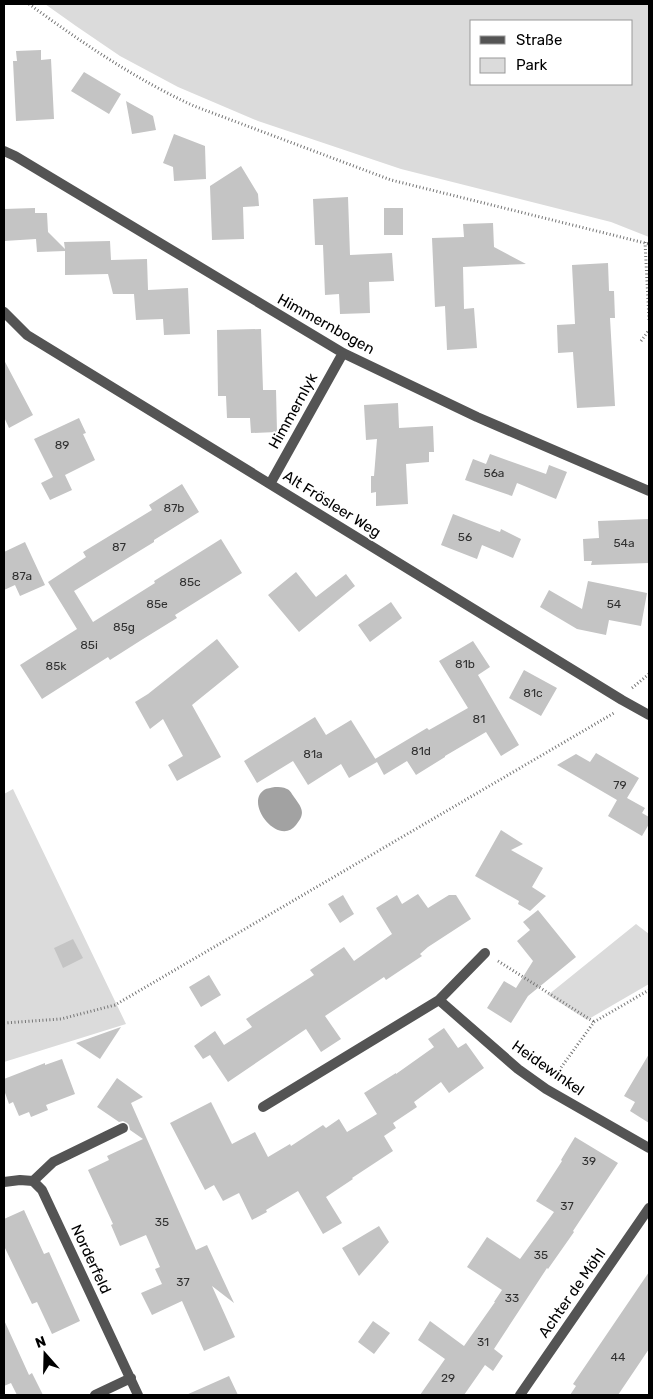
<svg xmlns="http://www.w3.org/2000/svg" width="653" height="1399" font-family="Rubik,sans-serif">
  <rect width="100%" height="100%" fill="#fff"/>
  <!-- green -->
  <path fill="#dbdbdb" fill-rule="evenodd" d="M45,4H649V237L611,222L401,169L258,121L178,87L120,56L76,26ZM472,21H632V84H472Z
    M13,789L126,1024L4,1062V794Z
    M636,924L649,934V984L587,1020L548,995Z"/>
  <!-- water -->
  <path fill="#a2a2a2" d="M275,787C279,787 283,787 287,789C290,790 292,794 294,797C302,808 306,813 296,825C279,847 244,804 264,790C267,788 271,788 275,787Z"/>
  <!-- building -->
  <path fill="#c4c4c4" d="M41,50V60L51,59L54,119L16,121L13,61H17L16,51Z
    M84,72L121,94L109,114L71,91Z
    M126,101L153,116L156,130L132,134Z
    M174,134L205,146L206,179L174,181L173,167L163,163Z
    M241,166L258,194L259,206L243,207L244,239L212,240L210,186Z
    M348,197L350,255L392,253L394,281L369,282L370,313L340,314L339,294L325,295L323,245H315L313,199Z
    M35,208V213H47L48,232L65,249L64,242L110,241L111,260L147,259L148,290L188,288L190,334L164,335L163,319L136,320L134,294H113L108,274L65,275V251L37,252L36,239L4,241V209Z
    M384,208H403V235H384Z
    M493,223L494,247L526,264L463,267L464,309L474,308L477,348L447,350L445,306L435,307L432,238L464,237L463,224Z
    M608,263L609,291H614L615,318H610L615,406L577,408L573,352L558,353L557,325L575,324L572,265Z
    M261,329L263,390H276L277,432L251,433L250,418H227L226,396H218L217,330Z
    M4,360L33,415L9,428L4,417Z
    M398,403L399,428L433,426L434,452H429V462L406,464L408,504L376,506V492L371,493V476H374L377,439L366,440L364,405Z
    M79,418L86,433L83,434L95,460L65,475L72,490L50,500L41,483L53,477L34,439Z
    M490,454L546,474L549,465L567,472L556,499L517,483L512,496L465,480L473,459L486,464Z
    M182,484L199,512L154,540V542L74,591L93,622L155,583L154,581L221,539L242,573L175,615L177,618L143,639L110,660L108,657L42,699L20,665L77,629L48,582L86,557L83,552L152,510L149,505Z
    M453,514L500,532L501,529L521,539L513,558L482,545L477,559L441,545Z
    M649,519V563L591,565L592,561H584L583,539L599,538L598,521Z
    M25,542L45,585L20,596L15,585L4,590V552Z
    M296,572L316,597L346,574L355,586L299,632L268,595Z
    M588,581L647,593L641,626L609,620L606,635L577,629L540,607L549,590L582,609Z
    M391,602L402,618L370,642L358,625Z
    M217,639L239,667L192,705L221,757L177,781L168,765L183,756L163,719L150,729L135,702L148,694Z
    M473,641L490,667L478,675L519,745L501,756L486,732L445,756V757L416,775L407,761L384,775L377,762L349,778L341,764L308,785L293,761L257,783L244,761L315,717L326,735L351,720L376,760L375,759L427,728L429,730L468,708L439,661Z
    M524,670L557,688L541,716L509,698Z
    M596,753L639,778L627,798L645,808L642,813L649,817V824L642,836L608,816L617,800L557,765L576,754L590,762Z
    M501,830L523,844L511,850L543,868L532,887L546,896L530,911L518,904L519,901L475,876Z
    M418,894L428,908L449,895H456L471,919L428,947L420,954L422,956L386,980L384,977L325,1016L341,1039L321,1052L306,1029L228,1082L210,1055L203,1059L194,1046L215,1031L224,1045L252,1027L246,1019L314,975L310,970L344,947L354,961L392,934L376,908L397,895L402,904Z
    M343,895L354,914L340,923L328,904Z
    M538,910L576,957L528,996L511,1023L487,1008L504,981L516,988L533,961L517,941L530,930L523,922Z
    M73,939L83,958L63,968L54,948Z
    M209,975L221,995L201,1007L189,987Z
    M121,1027L100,1059L76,1043Z
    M444,1028L458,1048L466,1043L484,1068L449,1093L441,1082L414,1102L417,1107L393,1123L396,1128L384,1136L393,1151L352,1178L353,1179L326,1197L342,1223L323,1234L298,1191L266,1210L267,1212L252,1220L239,1193L223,1201L214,1185L205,1190L170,1123L211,1102L232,1144L255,1132L268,1157L290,1144L291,1146L323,1125L326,1128L339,1119L347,1132L377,1114L364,1093L396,1073V1074L434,1047L428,1039Z
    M649,1054V1123L630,1111L635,1102L624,1096Z
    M62,1059L75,1094L46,1105L48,1110L31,1117L29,1112L19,1116L13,1102L9,1104L4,1090V1079L45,1063V1065Z
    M117,1078L143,1097L131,1103L196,1250L207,1245L234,1303L212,1286L235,1337L204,1351L182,1301L152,1315L141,1293L162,1284L155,1269L160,1267L146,1235L120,1246L111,1225L113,1224L88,1170L109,1160L107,1156L143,1139L130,1130L129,1125L127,1123L123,1121L119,1122L97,1107Z
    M575,1137L618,1163L573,1231L574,1232L548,1269L547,1268L494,1349L503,1356L493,1371L485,1365L464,1395H420L445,1359L418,1340L430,1321L464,1346L495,1302H494L502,1290L467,1267L487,1237L520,1259L554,1212L536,1201L562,1161L561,1160Z
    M24,1210L44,1254L49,1252L80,1321L52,1334L37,1302L32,1304L4,1246V1219Z
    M379,1226L389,1242L359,1276L342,1248Z
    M649,1272V1349L618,1395H570L576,1386L573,1384Z
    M4,1320L29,1375L32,1373L43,1395H17L11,1383L4,1386Z
    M373,1321L390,1333L374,1354L358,1342Z
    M229,1376L238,1395H186Z"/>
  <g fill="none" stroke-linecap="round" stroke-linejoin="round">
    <!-- path -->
    <path stroke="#767676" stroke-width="3" stroke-dasharray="1 2.5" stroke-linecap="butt" d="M29,4C81,42 135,79 194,106L391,180L649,244
      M645,242L649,320
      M641,341L649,330
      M632,688L649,674
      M498,961L594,1022
      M4,1023L61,1019L115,1005L614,713
      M555,1076L594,1022L649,990"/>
    <!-- service -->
    <path stroke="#545454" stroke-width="10" d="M33,1181L53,1162L123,1128"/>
    <!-- minor -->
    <path stroke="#545454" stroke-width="10" d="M4,151L15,156L343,353L477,417L649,491
      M4,312L27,335L622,700L649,715
      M270,484L343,353
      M439,1000L518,1069L546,1089L649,1148
      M263,1107L439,1000L485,953
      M4,1182L20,1180L33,1181L42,1190L138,1395
      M95,1395L131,1378
      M520,1395L649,1208"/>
  </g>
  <g text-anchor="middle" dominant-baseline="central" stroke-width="4" stroke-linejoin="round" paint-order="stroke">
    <!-- number labels -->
    <g font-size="12" fill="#313131">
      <text x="62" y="445">89</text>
      <text x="494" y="473">56a</text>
      <text x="174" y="508">87b</text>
      <text x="465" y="537">56</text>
      <text x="624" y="543">54a</text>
      <text x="119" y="547">87</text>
      <text x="22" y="576">87a</text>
      <text x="190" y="582">85c</text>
      <text x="157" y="604">85e</text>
      <text x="614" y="604">54</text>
      <text x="124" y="627">85g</text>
      <text x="89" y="645">85i</text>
      <text x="465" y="664">81b</text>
      <text x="56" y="666">85k</text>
      <text x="533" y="693">81c</text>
      <text x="479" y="719">81</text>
      <text x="421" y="751">81d</text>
      <text x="313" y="754">81a</text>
      <text x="620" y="785">79</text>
      <text x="589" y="1161">39</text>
      <text x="567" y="1206">37</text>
      <text x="162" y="1222">35</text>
      <text x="541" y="1255">35</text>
      <text x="183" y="1282">37</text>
      <text x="512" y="1298">33</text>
      <text x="483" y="1342">31</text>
      <text x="618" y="1357">44</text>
      <text x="448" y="1378">29</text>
    </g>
    <!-- street labels -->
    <g font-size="15" fill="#000" stroke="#fff">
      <text transform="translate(326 324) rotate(29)">Himmernbogen</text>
      <text transform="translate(293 411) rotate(-61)">Himmernlyk</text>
      <text transform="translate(332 504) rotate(32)">Alt Frösleer Weg</text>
      <text transform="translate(548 1068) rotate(35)">Heidewinkel</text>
      <text transform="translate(91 1259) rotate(65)">Norderfeld</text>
      <text transform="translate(572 1293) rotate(-55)">Achter de Möhl</text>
    </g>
  </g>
  <!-- border -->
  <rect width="653" height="1399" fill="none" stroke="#000000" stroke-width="10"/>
  <!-- legend -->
  <rect x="470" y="20" width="162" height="65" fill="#ffffff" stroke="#999999"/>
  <rect x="480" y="36" width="25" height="8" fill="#545454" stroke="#999999"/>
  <text x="516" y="45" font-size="15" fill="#000000">Straße</text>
  <rect x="480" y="58" width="25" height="15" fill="#dbdbdb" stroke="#999999"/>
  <text x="516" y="70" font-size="15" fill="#000000">Park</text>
  <!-- north arrow -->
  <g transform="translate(45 1354) rotate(340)" stroke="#ffffff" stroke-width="4" paint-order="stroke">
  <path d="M0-4L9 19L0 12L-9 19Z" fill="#000000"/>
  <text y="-8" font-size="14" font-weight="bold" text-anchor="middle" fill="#000000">N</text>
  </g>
</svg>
